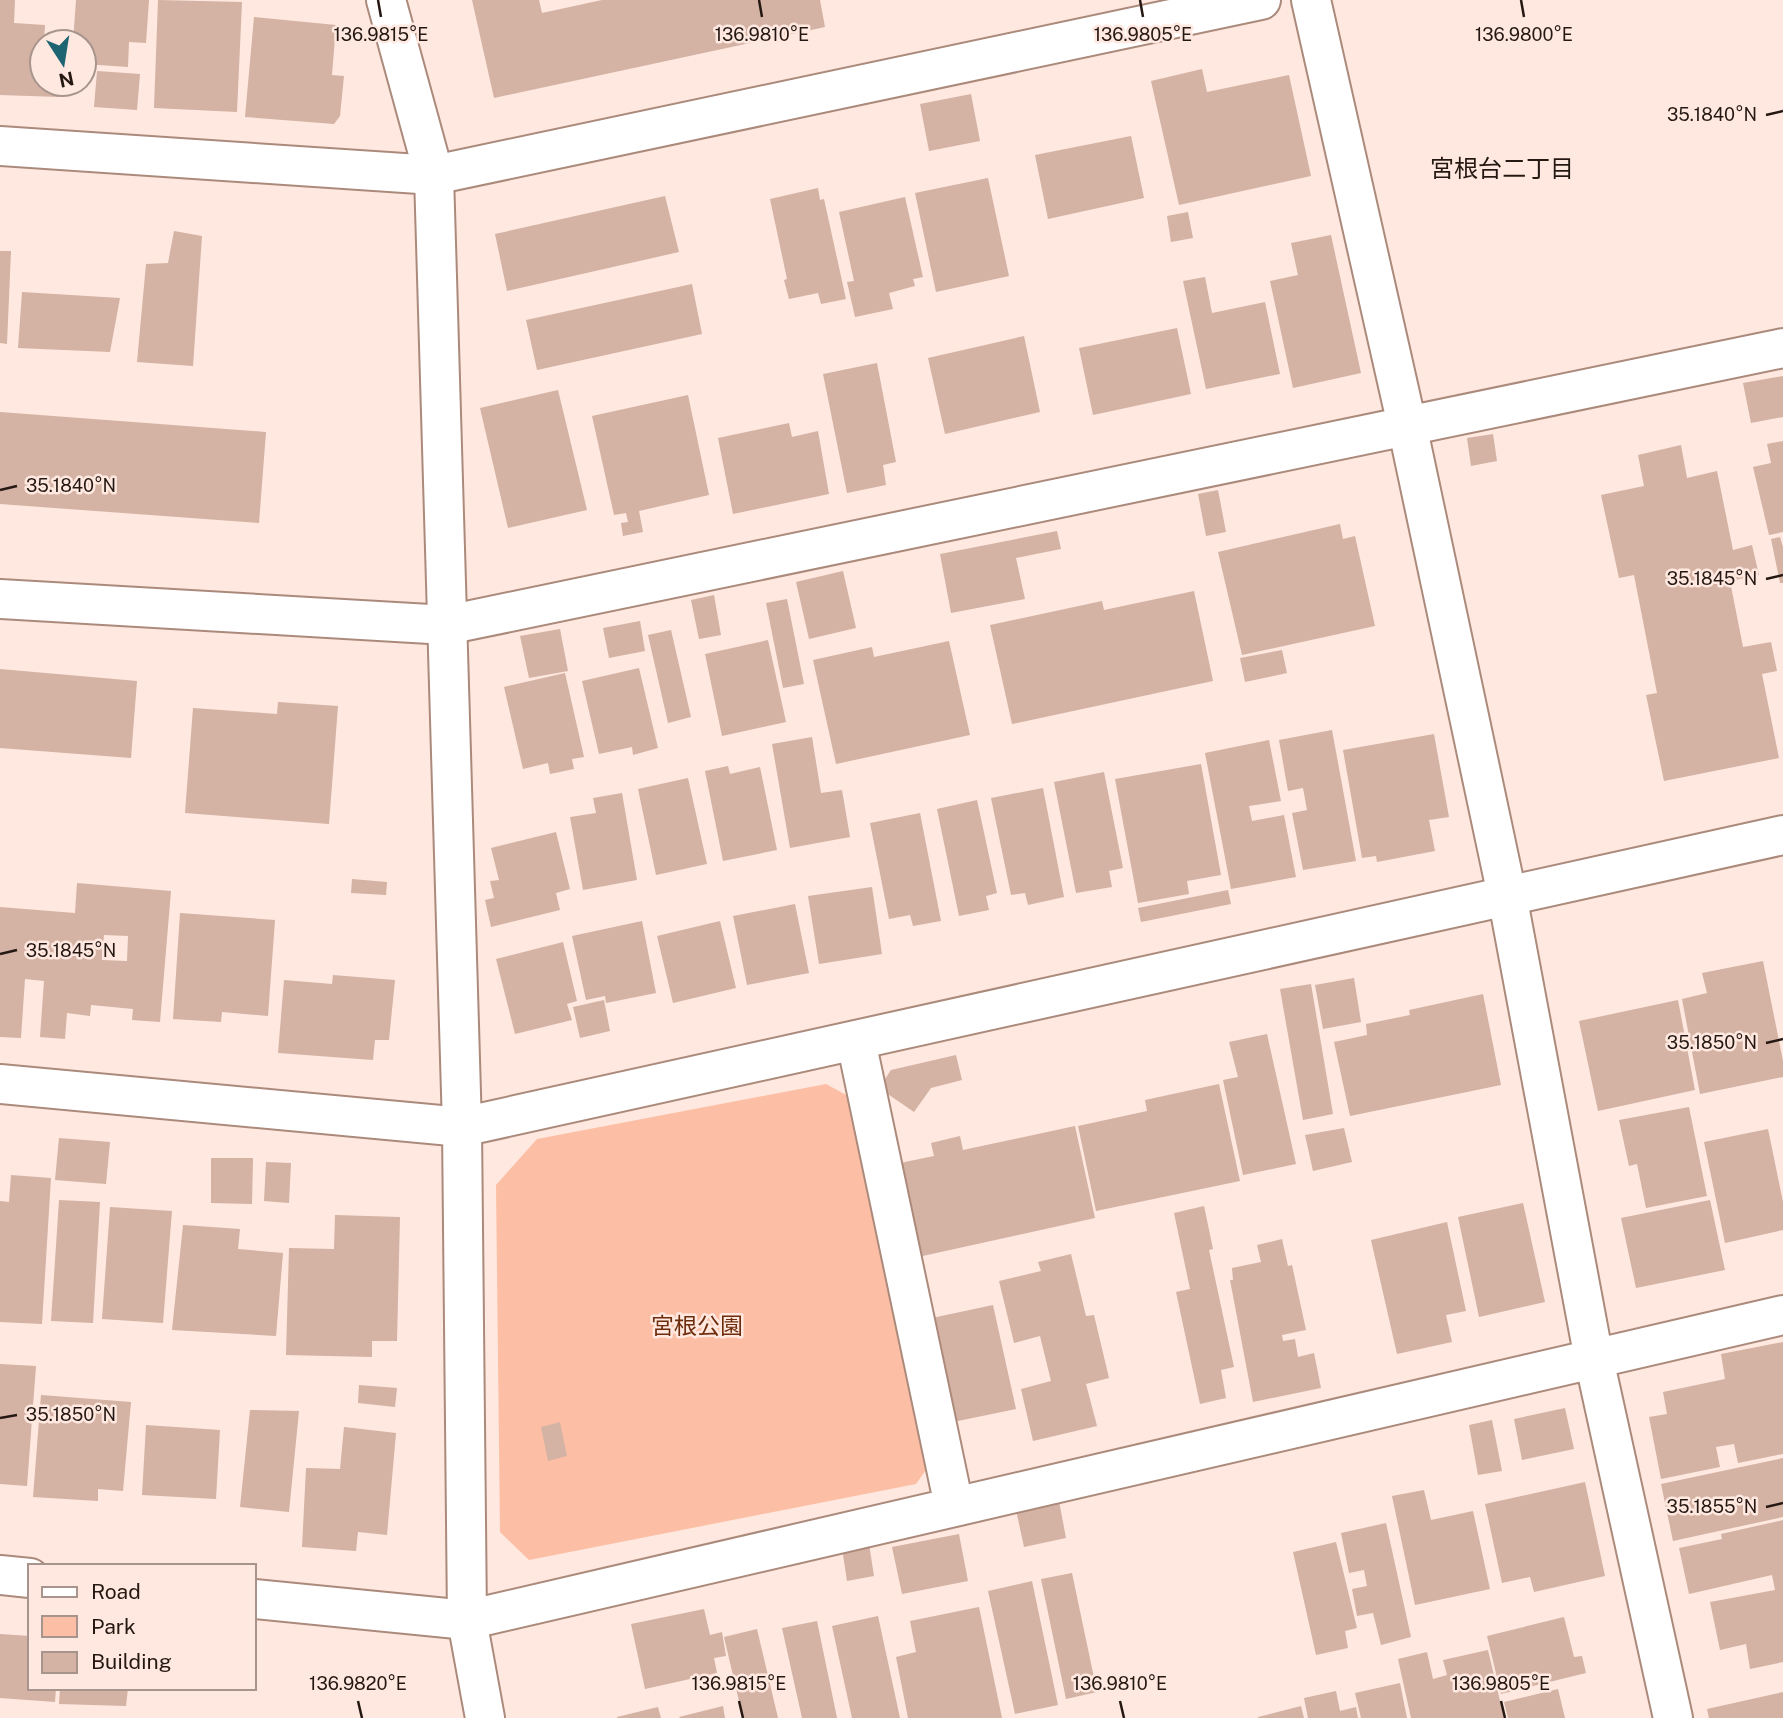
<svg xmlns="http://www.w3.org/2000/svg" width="1783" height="1718" font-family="'Public Sans','Noto Sans JP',sans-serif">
  <rect width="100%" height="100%" fill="#fee8df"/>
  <!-- green -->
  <path fill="#fcbfa5" d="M826,1084L848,1096L933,1460L916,1484L529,1560L500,1532L496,1185L537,1139Z"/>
  <!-- building -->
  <path fill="#d4b2a4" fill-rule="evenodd" d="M0,0H15L14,23L45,25L44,42H42V84H60L59,97L0,95Z
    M76,0H149L146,43L129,42L128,67L84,64V42H73Z
    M158,0L242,2L237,112L154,108Z
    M472,0H539L542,13L602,0H820L825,27L494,98Z
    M254,17L336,25L332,75L344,76L340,116L334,124L245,117Z
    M1202,69L1207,92L1289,75L1311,176L1179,205L1151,81Z
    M97,71L140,74L137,110L94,107Z
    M971,94L980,141L929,151L920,104Z
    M1131,136L1144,198L1048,219L1035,155Z
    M988,178L1009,276L936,292L915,193Z
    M818,188L820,200L824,199L846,299L821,304L818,293L789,299L784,280L787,279L770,199Z
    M665,196L679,252L507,291L495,234Z
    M905,197L923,277L913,279L915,286L889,293L893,309L855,317L847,282L854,281L839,212Z
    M1188,212L1193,238L1171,242L1167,216Z
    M174,231L202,236L193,366L137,362L146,264L168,263Z
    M1331,235L1361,373L1293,388L1270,281L1298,275L1291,243Z
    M0,251H11L7,344L0,343Z
    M1205,277L1212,313L1265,302L1280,374L1206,389L1183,281Z
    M692,284L702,334L537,370L526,320Z
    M22,292L120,298L110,352L18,348Z
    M1177,328L1191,394L1093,415L1079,348Z
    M1024,336L1040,412L945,434L928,358Z
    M877,363L896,462L883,465L886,485L847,493L823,374Z
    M1783,376V417L1751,423L1743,383Z
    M558,390L587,510L508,528L480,408Z
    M688,395L709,495L639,511L643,532L623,536L621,523L628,522L626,513L614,515L592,416Z
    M0,412L266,432L259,523L0,504Z
    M789,423L792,437L818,431L829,494L733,514L718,438Z
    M1493,434L1497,461L1471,466L1467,438Z
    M1783,441V532L1769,535L1753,467L1771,463L1767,444Z
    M1681,445L1687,478L1717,471L1733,550L1752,545L1759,575L1730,581L1743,647L1771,642L1777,671L1762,674L1779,758L1664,781L1646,695L1657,693L1634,575L1619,578L1601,495L1644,486L1638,455Z
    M1218,490L1226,532L1206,536L1198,494Z
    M1340,524L1343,539L1355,536L1375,626L1242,655L1218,552Z
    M1057,531L1061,549L1016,558L1025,599L951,613L940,554Z
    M1780,537L1783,547V583H1780L1771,539Z
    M843,571L856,628L809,639L796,582Z
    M1194,591L1213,681L1012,724L990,625L1102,601L1104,610Z
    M714,595L721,635L699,639L691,600Z
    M787,599L804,684L783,688L766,603Z
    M640,621L645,651L609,658L603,628Z
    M560,629L568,671L529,678L520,636Z
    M671,630L691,717L668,723L648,635Z
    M768,640L786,722L722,736L705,654Z
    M949,641L970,735L836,764L813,660L872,647L874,657Z
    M1282,650L1287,673L1245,682L1240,658Z
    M639,668L658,748L633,755L632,747L599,754L582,681Z
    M0,669L137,681L131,758L0,748Z
    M565,673L584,757L572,759L574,769L550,774L548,763L523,769L504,687Z
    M278,702L338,706L329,824L185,813L193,708L277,714Z
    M1332,730L1356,861L1303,870L1292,813L1307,810L1303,788L1288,791L1279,740Z
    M1434,734L1449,817L1429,820L1435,851L1377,862L1376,856L1362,858L1343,750Z
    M812,737L821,793L842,790L850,837L790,848L772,744Z
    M1269,740L1281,801L1249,806L1252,821L1284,815L1296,877L1231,889L1205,753Z
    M1201,764L1221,875L1187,881L1189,894L1138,903L1115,779Z
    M728,766L730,774L760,767L777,850L723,861L705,771Z
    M1104,772L1123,868L1109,871L1112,887L1076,893L1054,782Z
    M688,778L707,864L656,875L638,789Z
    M1043,788L1064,897L1028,905L1025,893L1011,895L991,798Z
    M622,793L637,880L583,890L570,817L596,813L593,798Z
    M977,800L997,893L986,896L989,910L959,916L937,809Z
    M920,813L941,921L913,926L910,915L889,919L870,823Z
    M556,832L570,889L556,893L560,910L491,927L485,900L494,898L490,881L499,880L491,848Z
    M352,879L387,882L386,895L351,893Z
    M77,883L171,891L160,1022L132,1020L133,1009L91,1005L90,1016L67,1013L65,1039L40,1037L44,981L25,979L21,1038L0,1037V907L75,913ZM104,935L128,936L127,961L102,960Z
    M872,887L882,954L819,964L808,896Z
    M1228,890L1231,904L1141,922L1138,908Z
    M795,904L809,973L747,985L733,916Z
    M180,913L275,920L268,1016L222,1012L221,1022L173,1019Z
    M642,921L656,993L606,1003L605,996L586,1000L572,936Z
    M720,921L736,988L673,1003L657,936Z
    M563,942L577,1001L567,1004L572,1020L515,1034L496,959Z
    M1763,961L1783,1061V1077L1700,1094L1682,999L1707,993L1702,973Z
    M333,975L395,980L389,1040H375L373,1060L278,1053L284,980L332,984Z
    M1354,978L1361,1022L1323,1029L1315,985Z
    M1311,984L1333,1114L1303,1120L1280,989Z
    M1483,994L1501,1085L1350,1116L1334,1042L1367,1035L1366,1024L1410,1015L1409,1010Z
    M604,1000L610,1031L580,1038L573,1007Z
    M1678,1000L1695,1090L1598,1111L1579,1021Z
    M1267,1034L1296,1164L1243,1175L1223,1080L1238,1077L1229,1042Z
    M956,1055L962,1080L931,1088L914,1112L879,1088L891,1070Z
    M1219,1084L1240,1181L1096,1211L1078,1126L1147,1111L1145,1100Z
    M1689,1107L1707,1196L1646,1208L1637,1164L1629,1166L1619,1120Z
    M1075,1126L1095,1218L909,1259L900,1163L934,1156L931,1143L960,1136L963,1150Z
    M1344,1128L1352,1162L1313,1171L1305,1135Z
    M1768,1129L1783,1202V1230L1725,1243L1704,1142Z
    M59,1138L110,1142L106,1184L55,1180Z
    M211,1158H253L252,1204L211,1203Z
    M266,1162L291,1163L289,1203L264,1201Z
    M11,1175L51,1178L42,1324L0,1322V1201L9,1202Z
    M59,1200L100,1202L93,1323L51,1321Z
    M1710,1200L1725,1270L1636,1288L1621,1218Z
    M1523,1203L1545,1302L1479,1317L1458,1217Z
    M1204,1206L1213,1249L1209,1250L1234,1367L1221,1370L1226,1398L1200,1404L1176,1292L1190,1289L1174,1213Z
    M110,1207L172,1211L163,1323L102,1319Z
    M335,1215L400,1217L397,1341H372V1357L286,1355L289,1248L334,1249Z
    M1447,1222L1466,1311L1446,1315L1452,1342L1397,1354L1371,1240Z
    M183,1225L240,1229L238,1249L283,1253L276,1336L172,1330Z
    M1282,1239L1288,1266L1292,1265L1306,1330L1282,1335L1283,1341L1295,1339L1298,1357L1314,1353L1321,1388L1253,1402L1230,1280H1233L1232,1268L1261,1262L1257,1245Z
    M1071,1254L1086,1316L1094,1315L1109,1378L1086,1384L1097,1426L1033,1441L1021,1389L1051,1381L1040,1336L1014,1343L999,1281L1041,1271L1038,1262Z
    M993,1305L1016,1409L953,1422L932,1318Z
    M1783,1342V1454L1738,1463L1734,1444L1716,1447L1720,1467L1661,1479L1649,1417L1667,1414L1663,1392L1725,1379L1721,1354Z
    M0,1364L36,1366L27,1486L0,1484Z
    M359,1385L397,1388L395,1407L358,1403Z
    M41,1395L131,1402L123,1491L98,1489V1501L33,1497Z
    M1565,1408L1574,1449L1522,1460L1514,1419Z
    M250,1410L299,1411L289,1512L240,1507Z
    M1492,1420L1502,1471L1478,1475L1469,1425Z
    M560,1422L567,1456L548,1461L541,1427Z
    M146,1425L220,1430L216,1499L142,1495Z
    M344,1427L396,1433L387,1535L358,1532L356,1551L302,1547L306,1468L340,1469Z
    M1783,1458V1517L1673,1541L1661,1484Z
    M1585,1482L1605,1576L1534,1592L1530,1577L1502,1583L1485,1504Z
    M1424,1490L1431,1520L1473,1511L1490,1589L1415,1605L1392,1496Z
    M1059,1501L1066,1538L1024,1547L1016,1510Z
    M1783,1520V1662L1750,1669L1746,1644L1720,1650L1710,1602L1775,1590L1772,1575L1689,1594L1679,1548L1722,1539L1721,1534Z
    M1386,1523L1411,1637L1381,1645L1373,1613L1357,1616L1352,1589L1367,1586L1364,1570L1349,1573L1341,1533Z
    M959,1534L968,1581L902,1594L892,1547Z
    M1336,1542L1357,1628L1345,1631L1348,1648L1316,1655L1293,1552Z
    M869,1544L874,1576L847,1581L842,1548Z
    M1072,1573L1097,1692L1066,1699L1041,1579Z
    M1032,1581L1058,1705L1015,1714L988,1591Z
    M979,1607L1002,1718H908L896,1657L916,1652L910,1621Z
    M704,1609L710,1635L722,1632L726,1656L714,1658L717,1673L645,1689L631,1624Z
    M878,1616L900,1718H852L832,1626Z
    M1564,1617L1574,1657L1582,1656L1586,1673L1501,1694L1487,1636Z
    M817,1621L837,1718H802L782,1628Z
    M757,1629L778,1718H743L724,1637Z
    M0,1634L30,1636V1688H56L55,1702L0,1698Z
    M1488,1650L1504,1718H1411L1398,1659L1427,1652L1433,1679L1447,1675L1443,1660Z
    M1400,1683L1407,1718H1361L1355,1693Z
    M60,1688H128L126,1706L59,1704Z
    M1558,1689L1565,1718H1508L1504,1702Z
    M1336,1691L1340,1711L1356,1707L1358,1718H1308L1304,1698Z
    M1783,1692V1718H1709L1707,1709Z
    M723,1706L725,1718H680L679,1717Z
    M1301,1706L1304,1718H1258V1717Z
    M658,1707L661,1718H617V1717Z"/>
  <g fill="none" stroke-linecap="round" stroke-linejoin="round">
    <defs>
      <path id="street" d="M1311,0L1407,425L1507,895L1594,1359L1673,1718
        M0,146L434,175L1261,0
        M0,599L447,625L1783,348
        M856,1041L954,1506
        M0,1575L30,1578
        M254,1599L467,1620L1783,1315"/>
      <path id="secondary" d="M386,0L434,175L462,1127L467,1620L485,1718
        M0,1084L462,1127L1783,835"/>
    </defs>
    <!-- street casing -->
    <use href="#street" stroke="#ab8a7c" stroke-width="42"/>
    <!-- secondary casing -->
    <use href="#secondary" stroke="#ab8a7c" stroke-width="42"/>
    <!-- street -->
    <use href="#street" stroke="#fff" stroke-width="38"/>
    <!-- secondary -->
    <use href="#secondary" stroke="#fff" stroke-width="38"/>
  </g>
  <!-- ticks -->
  <path fill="none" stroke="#251813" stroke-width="2.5" d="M378,0L381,17M759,0L762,17M1140,0L1143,17M1521,0L1524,17M1766,115L1783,111M0,490L17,486M1766,579L1783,575M0,954L17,950M1766,1043L1783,1039M0,1418L17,1415M1766,1507L1783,1503M358,1701L362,1718M739,1701L743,1718M1120,1701L1124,1718M1501,1701L1505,1718"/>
  <g text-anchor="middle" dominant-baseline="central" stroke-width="5" stroke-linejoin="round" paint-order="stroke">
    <!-- park labels -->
    <g font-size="23" fill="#6d2d0c" stroke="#fee8df">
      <text x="697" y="1325">宮根公園</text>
    </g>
    <!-- neighbourhood labels -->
    <g font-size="24" fill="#251813" stroke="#fee8df">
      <text x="1502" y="168">宮根台二丁目</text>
    </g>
  </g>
  <g font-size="18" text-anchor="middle" fill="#251813" stroke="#fee8df" stroke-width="5" stroke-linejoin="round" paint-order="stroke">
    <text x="381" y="41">136.9815°E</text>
    <text x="762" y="41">136.9810°E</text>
    <text x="1143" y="41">136.9805°E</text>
    <text x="1524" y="41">136.9800°E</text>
    <text x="1712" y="121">35.1840°N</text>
    <text x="71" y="492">35.1840°N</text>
    <text x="1712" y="585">35.1845°N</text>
    <text x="71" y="957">35.1845°N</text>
    <text x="1712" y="1049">35.1850°N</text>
    <text x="71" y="1421">35.1850°N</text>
    <text x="1712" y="1513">35.1855°N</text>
    <text x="358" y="1690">136.9820°E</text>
    <text x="739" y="1690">136.9815°E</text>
    <text x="1120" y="1690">136.9810°E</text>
    <text x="1501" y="1690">136.9805°E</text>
  </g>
  <!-- legend -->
  <rect x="28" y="1564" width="228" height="126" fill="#fee8df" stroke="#a7958d" stroke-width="2"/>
  <rect x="42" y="1587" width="35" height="10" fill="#ffffff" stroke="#a7958d" stroke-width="2"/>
  <text x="91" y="1599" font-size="21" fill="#251813">Road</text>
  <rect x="42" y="1616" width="35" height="21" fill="#fcbfa5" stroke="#a7958d" stroke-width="2"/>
  <text x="91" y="1634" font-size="21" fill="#251813">Park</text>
  <rect x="42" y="1652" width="35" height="21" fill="#d4b2a4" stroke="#a7958d" stroke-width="2"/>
  <text x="91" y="1669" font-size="21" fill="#251813">Building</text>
  <!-- north arrow -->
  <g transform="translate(63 63) rotate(168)"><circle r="33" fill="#fee8df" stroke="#a7958d" stroke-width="2"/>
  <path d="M0-5L12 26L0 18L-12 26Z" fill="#1d6473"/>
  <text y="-10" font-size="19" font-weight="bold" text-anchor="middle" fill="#251813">N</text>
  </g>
</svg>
